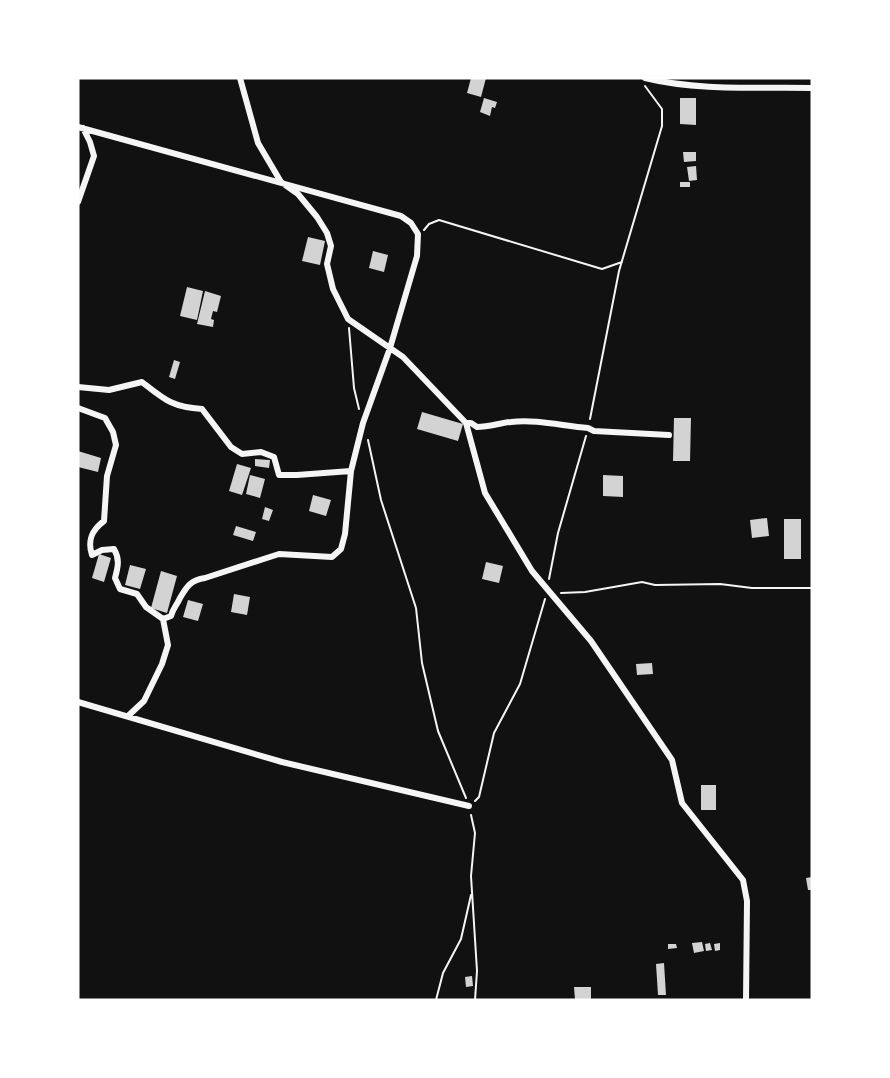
<svg xmlns="http://www.w3.org/2000/svg" width="890" height="1078" font-family="'Archivo Narrow',sans-serif">
  <rect width="100%" height="100%" fill="#111"/>
  <!-- building -->
  <path fill="#d3d3d3" d="M471,78H486L481,97L467,93Z
    M484,98L497,102L495,108L492,107L490,116L480,112Z
    M680,98H696V125L680,124Z
    M683,152H696V161L684,162Z
    M696,166L697,180L689,181L687,167Z
    M680,182H690V187H680Z
    M308,237L325,241L320,265L302,261Z
    M373,251L388,255L384,272L369,268Z
    M187,287L203,291L197,320L180,316Z
    M205,291L221,296L217,312L213,311L211,319L214,320L213,327L197,324Z
    M174,360L180,362L175,379L169,377Z
    M422,412L463,424L458,441L417,429Z
    M674,418H691L690,461H673Z
    M78,451L101,458L98,472L78,467Z
    M255,459L270,460L269,468L255,466Z
    M237,464L251,468L242,495L229,491Z
    M250,475L265,479L260,498L246,494Z
    M603,475L623,476V497L603,496Z
    M313,495L331,500L326,516L309,511Z
    M265,507L273,510L269,521L262,519Z
    M767,518L769,536L752,538L750,520Z
    M784,519H801V559H784Z
    M236,526L256,532L253,541L233,535Z
    M99,554L111,558L104,582L92,578Z
    M486,562L503,566L499,583L482,579Z
    M130,565L146,569L140,589L125,585Z
    M161,571L177,576L167,613L151,608Z
    M234,594L250,597L247,615L231,612Z
    M188,600L203,604L198,621L183,617Z
    M652,663L653,674L637,675L636,664Z
    M701,785H716V810H701Z
    M812,877V890H808L806,878Z
    M702,942L704,951L694,953L692,943Z
    M710,943L712,950L706,951L705,944Z
    M720,943V950L715,951L714,944Z
    M668,944H676L677,948L668,949Z
    M664,963L666,995H658L656,964Z
    M472,976L473,986L466,987L465,977Z
    M574,987H591V1000H575Z"/>
  <g fill="none" stroke-linecap="round" stroke-linejoin="round">
    <!-- path -->
    <path stroke="#f5f5f5" stroke-width="2" d="M424,230L429,224L439,220L602,269L622,262
      M349,328L354,388L359,409
      M590,419L619,271L662,126V109L645,86
      M368,440L381,500L416,608L422,663L438,731L466,798
      M549,579L558,533L586,436
      M561,593L585,592L642,582L655,585L720,584L752,588H812
      M475,801L479,797L494,733L520,684L545,599
      M471,815L475,833L471,876L477,971L475,1000
      M436,1000L443,973L461,939L471,895"/>
    <!-- minor -->
    <path stroke="#f5f5f5" stroke-width="6" d="M240,78L258,143L281,182L298,194L317,217L327,233L331,246L327,264L333,289L348,319L403,357L466,423L485,493L532,571L591,641L672,760L682,803L743,880L747,901L746,1000
      M645,78C698,91 757,87 812,88
      M78,127L401,216L411,223L418,234L417,256L390,348L363,423L351,471L345,534L341,549L332,557L279,554L205,578C191,580 187,586 180,598C177,605 173,608 171,616L163,619
      M78,202L94,156L90,142L83,128
      M78,387L109,390L142,382C165,400 172,407 202,409L231,447L242,454L261,452L274,457L279,475H297L351,471
      M78,408L105,418L113,432L116,445L107,476L104,521C92,530 87,540 92,555L102,550L114,549C120,559 118,567 115,578L120,589L137,594L146,607L163,619L168,645L162,664L144,701L128,716
      M466,423H471L477,427C489,427 500,423 511,422C536,419 563,426 588,428L594,431L669,435
      M78,702L282,762L469,806"/>
  </g>
  <!-- border -->
  <rect width="890" height="1078" fill="none" stroke="#ffffff" stroke-width="159"/>
</svg>
